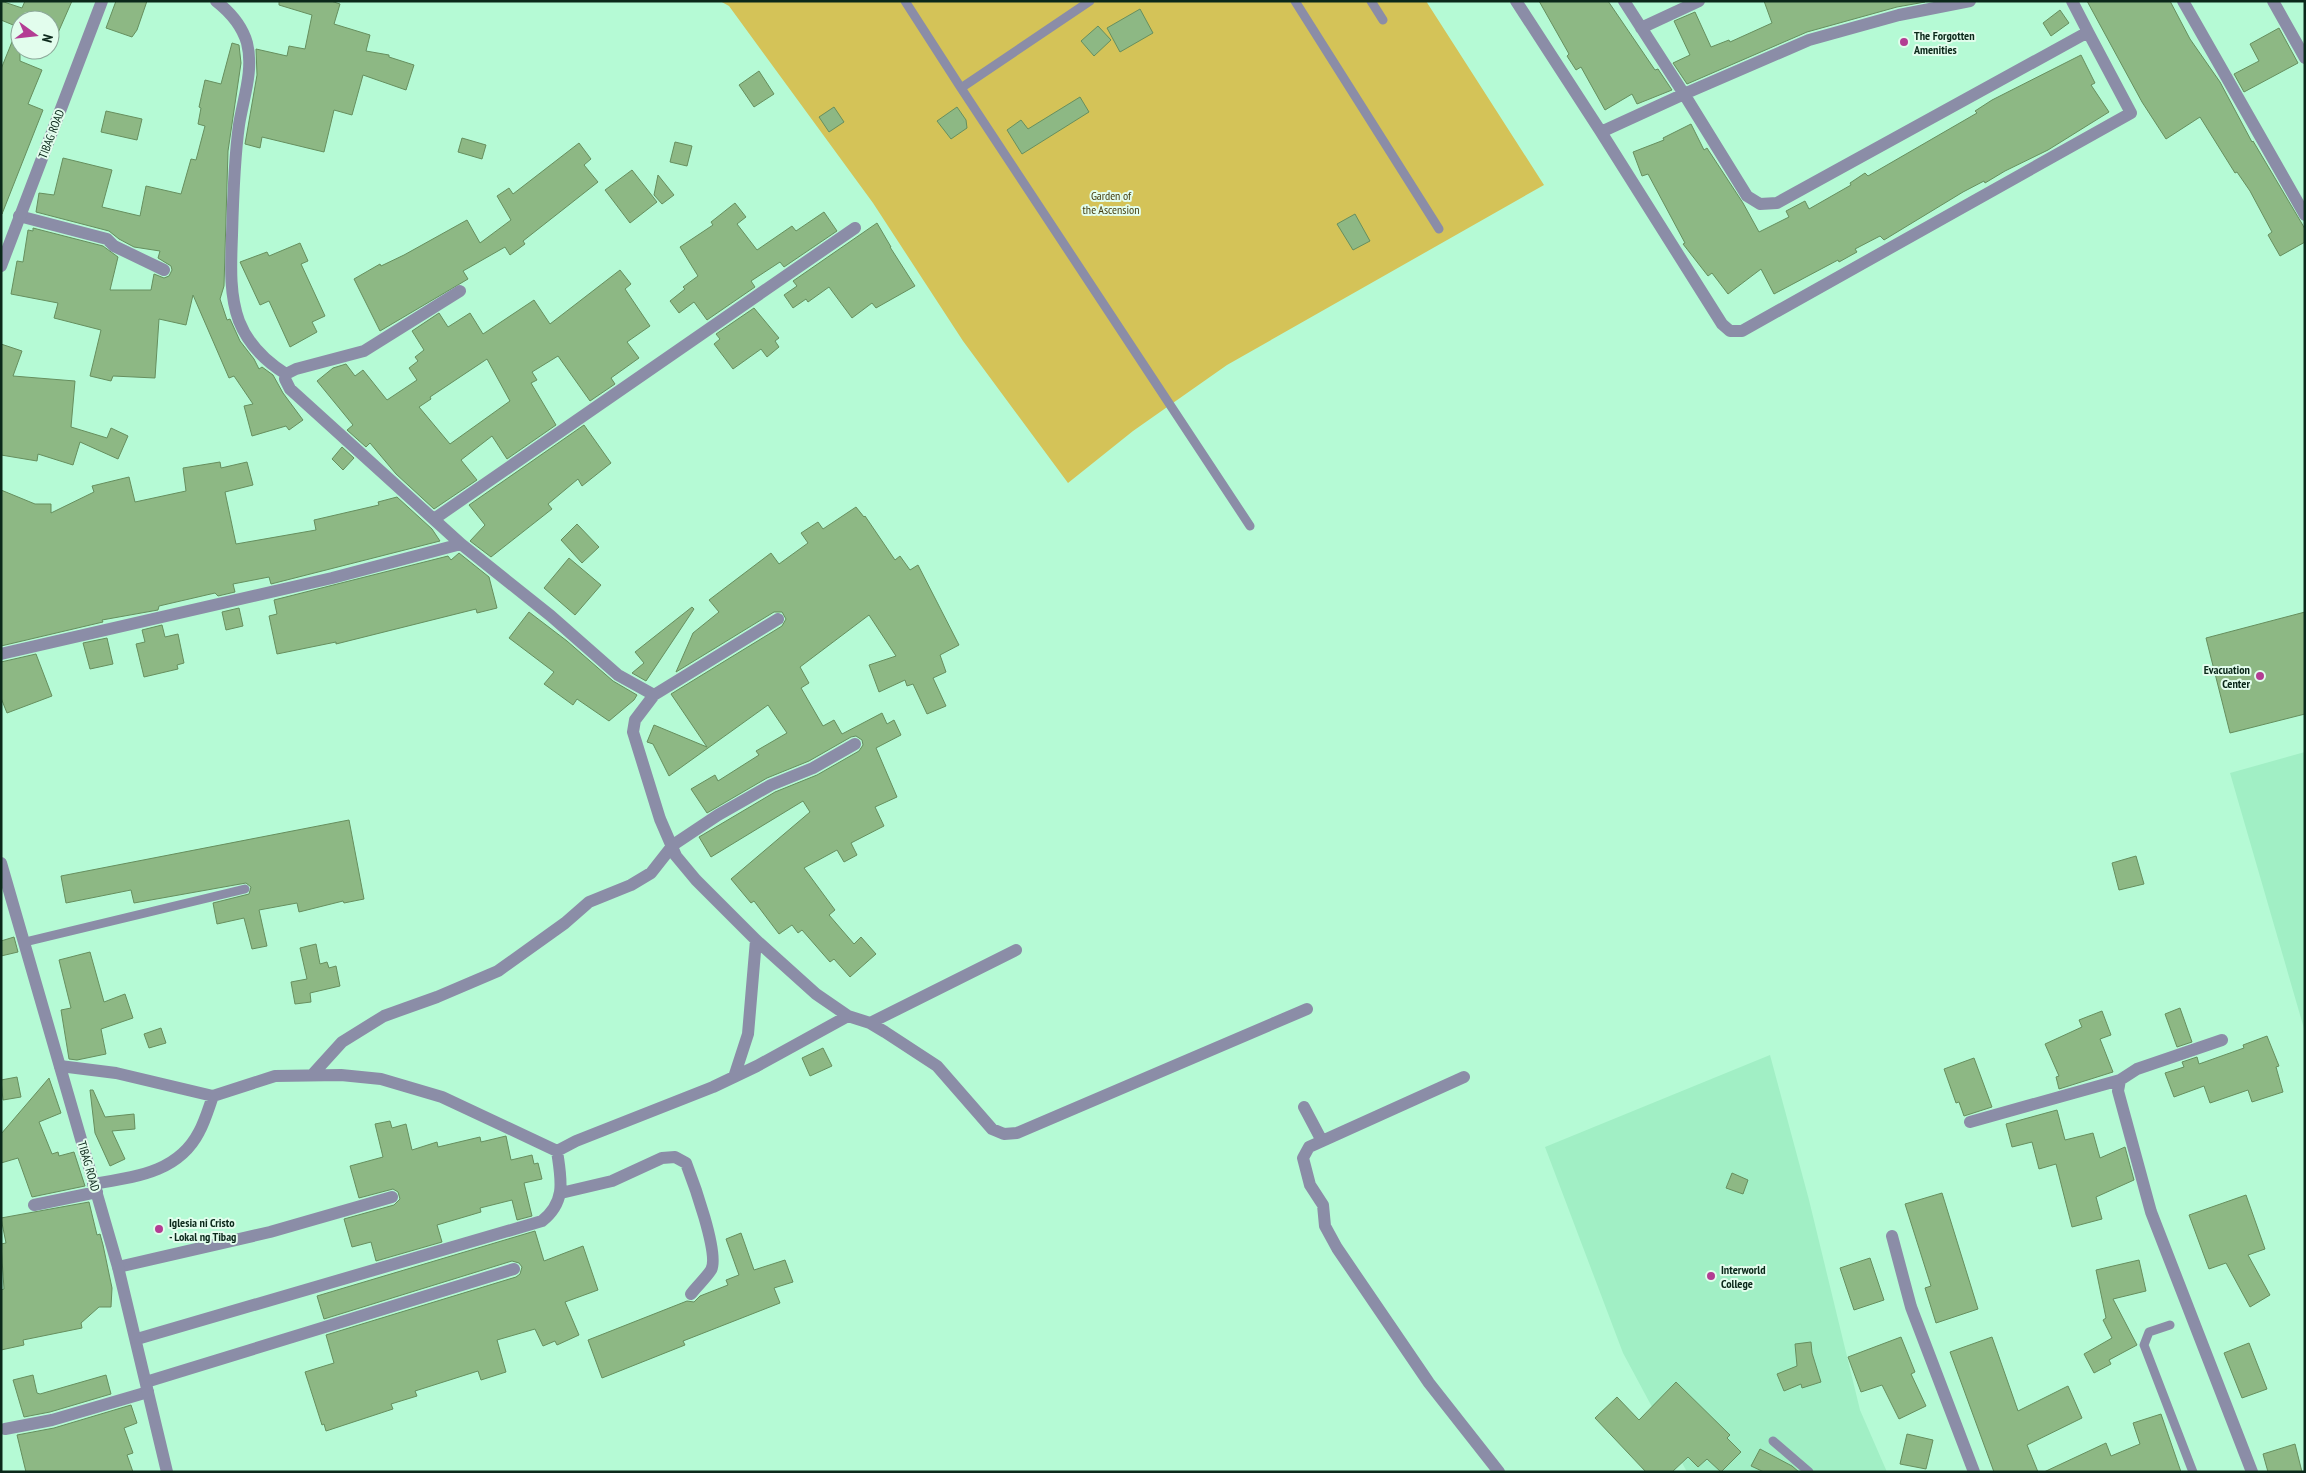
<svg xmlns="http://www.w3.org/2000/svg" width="2306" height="1473" font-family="'PT Sans Narrow',sans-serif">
  <rect width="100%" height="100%" fill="#b5fad5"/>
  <!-- built -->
  <path fill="#a1efc5" d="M2305,752V1032L2230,773Z
    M1770,1055L1809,1200L1860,1410L1887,1472H1687L1623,1353L1545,1147Z"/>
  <!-- green -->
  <path fill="#d4c358" d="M720,1H1426L1544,185L1227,365L1133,431L1068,483L963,341L873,203L729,6Z"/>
  <!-- building -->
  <path fill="#8db884" stroke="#668f5e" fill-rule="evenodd" d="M1,1L22,8L25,1H72L50,51V20H20V61L42,70L28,104L43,110L2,214L1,69L18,27L1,20Z
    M116,1H147L137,30L132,37L106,28Z
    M279,1H331L340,4L334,24L370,35L366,51L389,55V57L414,65L406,90L363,75L352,115L334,110L324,152L262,137L260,148L245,144L257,75L256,49L287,56L289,46L305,49L312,15L279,5Z
    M1539,1H1608L1655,70L1658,69L1672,90L1637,104L1632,94L1605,110L1581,67L1576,70L1567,56L1569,54Z
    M1764,1H1925V2L1897,7L1807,32L1687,84L1673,63L1690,55L1674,21L1695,12L1711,47L1729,40L1730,42L1772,23Z
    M2087,1H2170L2190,39L2220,82L2252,142L2253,141L2301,222L2305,229V242L2280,256L2268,235L2272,232L2250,191L2237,172L2235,173L2200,117L2166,139L2142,102Z
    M1140,9L1153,33L1120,52L1107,28Z
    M2060,10L2069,23L2051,36L2043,23Z
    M1098,26L1111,40L1094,56L1081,41Z
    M2279,28L2298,63L2244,92L2234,74L2259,61L2250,44Z
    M232,43L239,45L241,63L228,151L224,286L220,299L227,320L230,319L240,341L254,359L259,369L262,367L273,375L283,393L303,420L289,430L286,426L252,436L244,406L253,404L234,376L229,378L193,295L186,325L159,319L155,378L113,376L111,381L90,376L101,330L54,318L58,303L11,294L17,261L23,262L28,230L33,231V228L103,246L118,257L110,290H151L154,274L164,278L169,276L172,270L171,266L158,258L160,251L134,247L119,239L109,231L36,212L39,193L54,195L63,158L112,170L102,207L140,216L146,186L181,194L191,159L196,160L205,126L198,124L201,108L199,107L205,80L221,84Z
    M2081,55L2095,83L2091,85L2109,112L2048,150L2005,171L1985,183L1984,181L1963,192L1884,240L1880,236L1855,249L1857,252L1839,262L1838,260L1774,294L1761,269L1728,294L1712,273L1708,276L1683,244L1685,243L1648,174L1642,176L1633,152L1664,140L1663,138L1691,124L1704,150L1707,148L1743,203L1759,232L1789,217L1786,211L1805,201L1809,209L1851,185L1850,183L1865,173L1868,176L1977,113L1975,111L1992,100Z
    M759,71L774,94L754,107L739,85Z
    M1080,97L1089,112L1022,154L1007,130L1021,120L1028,129Z
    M834,107L844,122L829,132L819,117Z
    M957,107L966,120L967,128L951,139L937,121Z
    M106,111L142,119L137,140L101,132Z
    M462,138L486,145L482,159L458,152Z
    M675,142L692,146L687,166L670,162Z
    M579,143L591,159L584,165L598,182L523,241L525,244L510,255L505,247L463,271L468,279L380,331L354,279L380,264L381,266L404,255L467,220L480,243L511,220L497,196L509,188L513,194Z
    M632,170L657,202L630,223L605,190Z
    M658,175L674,195L662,204L654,195Z
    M735,203L746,217L737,224L757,250L792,226L796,231L824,212L837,231L784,267L780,262L751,281L755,287L707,320L694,302L679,313L670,301L685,289L683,287L698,276L680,247L713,225L711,222Z
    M1355,214L1370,241L1353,250L1337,224Z
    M877,223L891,247H890L915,286L876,308L872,303L852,318L829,287L808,302L806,299L793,308L784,295L797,286L793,281Z
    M300,243L308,261L301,264L325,316L312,322L317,332L290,347L269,301L260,305L240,262L267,252L269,256Z
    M620,270L631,284L625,289L650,326L627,342L639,358L611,378L615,384L590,401L558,356L532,372L537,380L531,383L556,425L507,459L492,436L461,460L477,480L434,509L396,474L370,443L366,447L347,430L353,425L317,381L333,368L346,364L355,376L363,370L387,400L417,380L409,368L418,361L415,357L424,350L412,331L439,313L448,327L470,313L483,334L534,300L550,324ZM487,359L510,401L450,444L419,407L431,399L430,397Z
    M754,308L779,338L775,341L779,347L767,357L761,349L733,369L714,344L720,339L716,334Z
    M1,344L22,351L13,376L75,381L71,427L107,438L111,428L128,436L118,459L80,442L73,465L38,454L37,461L1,455Z
    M584,425L611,463L582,486L578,479L548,504L552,509L491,557L470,541L485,525L469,505Z
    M342,447L354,458L343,470L332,459Z
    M220,462L221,468L247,462L253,485L225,492L236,544L316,530L314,520L379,505L378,502L397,497L432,529L440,541L271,584L269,577L233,584L235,592L218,596L215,593L159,606L158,610L102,620L103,622L1,646V490L35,504H51V513L94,492L92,486L129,477L135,502L186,491L183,468Z
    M856,507L864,517L865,516L895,560L900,556L910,570L918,565L959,645L940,655L946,672L933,678L946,706L927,714L913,684L907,686L905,680L879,692L869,665L896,656L869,615L800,667L809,683L801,688L823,726L834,720L842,734L882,713L887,724L894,720L901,735L876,748L897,797L875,807L884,826L851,843L857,855L844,862L837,850L804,868L835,910L829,915L854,944L861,937L876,954L850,977L834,959L830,962L802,930L798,933L792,925L779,934L754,901L751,903L731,879L810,812L803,801L711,857L699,837L775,792L817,775L859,751L863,745L862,740L856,736L851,737L809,761L767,778L707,813L691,789L715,775L718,781L759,755L756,751L787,733L768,705L669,776L653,744L647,742L654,725L707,747L671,694L782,626L786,619L782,612H774L676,672L693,633L719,612L709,600L771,553L779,564L808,543L801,533L818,522L823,529Z
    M577,524L599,547L582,563L561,540Z
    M459,553L489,577L497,608L477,613L476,609L336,644V642L277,654L269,616L277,614L274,600L448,556L451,560Z
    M569,558L601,585L575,615L544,588Z
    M692,607L694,609L646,681L632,673L644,663L635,652Z
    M239,608L243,626L226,630L222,612Z
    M529,612L567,641L613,681L637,695L634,700L609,721L577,699L573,705L544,684L554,672L509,638Z
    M2305,612V714L2230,733L2206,638Z
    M162,625L165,637L178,634L184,663L177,665L178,669L144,677L136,644L145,642L142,630Z
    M107,638L113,664L90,669L83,643Z
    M36,654L52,696L7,713L1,698V662Z
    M349,820L364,899L344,903L343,901L299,912L297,903L259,910L267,946L252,949L244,918L217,924L213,903L249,894L251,887L246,883L134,903L131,890L66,903L61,876Z
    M2136,856L2144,884L2119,890L2112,863Z
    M14,937L18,952L1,956V941Z
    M316,944L320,964L327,962L329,968L336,966L340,986L310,993L311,1002L295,1004L291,982L307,979L300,948Z
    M90,952L104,1002L125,994L133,1018L101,1029L106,1054L77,1060L69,1059L61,1010L71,1008L59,960Z
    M2180,1008L2192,1042L2177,1047L2165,1014Z
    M2102,1011L2111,1035L2100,1039L2113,1072L2059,1089L2056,1077L2059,1076L2045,1044L2082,1027L2079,1020Z
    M161,1028L166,1043L149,1048L144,1034Z
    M2267,1036L2279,1066L2276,1067L2283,1092L2252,1102L2248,1090L2210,1103L2204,1086L2174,1097L2165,1073L2184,1067L2182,1062L2197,1057L2199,1064L2244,1048L2243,1045Z
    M823,1048L832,1066L810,1076L802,1058Z
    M1974,1058L1992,1107L1964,1116L1959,1102L1956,1103L1944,1069Z
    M17,1077L21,1097L3,1100L1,1080Z
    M49,1078L61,1113L39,1122L52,1154L58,1152L59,1156L74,1152L85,1186L32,1197L18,1158L1,1163V1134Z
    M90,1090H93L105,1117L134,1114L135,1129L112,1131L125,1159L110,1166L95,1133Z
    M2057,1110L2065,1140L2093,1133L2100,1158L2125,1147L2134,1180L2096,1197L2102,1219L2072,1227L2056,1164L2039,1169L2032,1142L2012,1147L2006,1124Z
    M390,1121L392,1128L406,1124L412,1150L437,1142L438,1147L480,1137L481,1142L506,1136L511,1160L532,1155L534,1164L538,1163L542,1179L524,1183L532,1216L517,1220L512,1200L480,1208L481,1212L437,1225L442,1242L376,1261L371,1242L352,1247L344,1219L394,1205L400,1199L398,1192L393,1189L359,1198L350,1166L383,1157L375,1124Z
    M1732,1173L1748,1180L1743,1194L1726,1188Z
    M1942,1193L1978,1309L1936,1323L1925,1288L1931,1286L1905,1204Z
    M2246,1195L2265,1249L2248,1255L2270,1295L2250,1307L2226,1263L2209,1269L2189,1215Z
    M89,1202L97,1235L100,1234L103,1245L112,1288L111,1307H99L81,1323L82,1328L23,1340L24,1345L1,1350V1290L4,1289L1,1244L6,1243L1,1218Z
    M535,1231L544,1261L583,1246L598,1290L565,1302L579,1335L557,1345L555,1341L543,1346L535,1329L497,1340L506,1372L481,1380L478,1371L415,1391L417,1396L391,1404L393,1409L326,1431L324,1424L322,1425L305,1372L334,1363L326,1335L516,1277L520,1274L522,1267L519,1263L512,1261L324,1319L317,1296Z
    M741,1233L754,1270L785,1260L793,1282L774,1288L780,1303L683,1341L685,1345L602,1378L588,1340L687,1301L694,1302L700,1296L728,1285L726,1280L739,1275L726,1239Z
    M1870,1258L1884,1300L1854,1310L1840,1268Z
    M2139,1260L2146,1291L2113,1299L2137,1345L2109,1360L2111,1364L2094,1373L2084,1354L2112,1338L2103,1320L2106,1318L2096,1270Z
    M1901,1337L1915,1372L1911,1374L1926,1406L1899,1419L1882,1385L1861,1392L1848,1357Z
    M1992,1337L2018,1411L2068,1386L2082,1418L2027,1445L2038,1472H1994L1950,1352Z
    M1811,1342L1812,1353L1821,1382L1802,1388L1801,1384L1784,1391L1777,1374L1797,1366L1795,1344Z
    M2249,1343L2267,1389L2242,1398L2224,1353Z
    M33,1375L37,1393L40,1394L106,1375L111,1394L50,1412L24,1417L13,1380Z
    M1676,1382L1730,1435L1727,1438L1741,1452L1721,1472L1707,1459L1698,1467L1688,1457L1672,1472H1646L1595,1418L1617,1397L1639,1420Z
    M131,1405L137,1423L124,1428L133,1453L127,1455L133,1472H26L17,1435L54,1428Z
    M2161,1414L2181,1472H2044L2106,1443L2111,1456L2140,1444L2133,1423Z
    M1907,1434L1933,1440L1926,1469L1900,1464Z
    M2295,1444L2302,1472H2268L2263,1454Z
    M1760,1449L1792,1466L1799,1472H1764L1751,1466Z"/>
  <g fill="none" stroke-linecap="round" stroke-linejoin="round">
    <!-- service -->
    <path stroke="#8b8da7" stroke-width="9" d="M905,1L961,88L1090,1
      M1295,1L1439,229
      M1371,1L1383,20
      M961,88L1250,526
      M25,942L245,889
      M2170,1325L2149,1332L2144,1345L2193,1472
      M1773,1441L1809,1472"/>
    <!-- minor -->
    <path stroke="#8b8da7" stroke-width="12" d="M216,1C230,12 242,25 247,43C254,70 243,99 239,125C234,161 233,198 232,235C231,263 229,294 239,321C248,344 265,361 286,374
      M1516,1L1601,132
      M1624,1L1684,94L1809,40L1899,15L1970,1
      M2072,1L2088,32L1777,203L1760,204L1747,196L1684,94L1601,132L1722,324L1730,331H1742L2131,113L2088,32
      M2183,1L2305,215
      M2273,1L2305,58
      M1641,28L1699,1
      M19,216L107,239L114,246L164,270
      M460,291L364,351L296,369L286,374L285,379L290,389L461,544
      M434,519L855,228
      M1,654L332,578L461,544L551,616L618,675L654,695L778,619
      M654,695L635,720L633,732L660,819L676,856L696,880L756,940L816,994L848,1016L870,1023L885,1032L937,1066L992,1129L1004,1134L1017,1133L1307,1009
      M870,1023L1016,950
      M2222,1040L2137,1069L2120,1080L2118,1091L2151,1212L2252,1472
      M60,1066L116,1073L213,1096
      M312,1075L342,1042L384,1016L437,997L498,971L565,923L589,902L631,885L651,873L673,845L718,815L771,785L813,768L855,744
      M734,1077L748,1034L756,940
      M1464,1077L1309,1147L1303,1158L1310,1185L1323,1205L1325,1226L1337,1248L1429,1383L1499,1472
      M1304,1107L1322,1141
      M1970,1122L2120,1080
      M93,1184C134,1177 178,1173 199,1132C205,1121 209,1107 213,1096L275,1076L341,1075L381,1079L442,1097L557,1151L576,1141L713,1087L757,1066L848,1016
      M561,1193L612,1181L662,1158L675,1157L686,1163C693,1181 720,1255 711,1270C706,1278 697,1286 691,1294
      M34,1205L97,1192
      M1892,1236L1911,1307L1974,1472
      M118,1267L270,1232L392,1197
      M137,1339L542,1221C567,1201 561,1179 557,1151
      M146,1382L514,1269
      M5,1429L52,1420L148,1392"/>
    <!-- tertiary -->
    <path stroke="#8b8da7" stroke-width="12" d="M1,266L102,1
      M1,863L118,1267L167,1472"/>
  </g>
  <!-- markers -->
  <g fill="#b33d93" stroke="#e2fded" stroke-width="2">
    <circle cx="1904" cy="42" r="5"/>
    <circle cx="2260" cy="676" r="5"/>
    <circle cx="159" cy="1229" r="5"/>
    <circle cx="1711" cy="1276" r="5"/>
  </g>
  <g text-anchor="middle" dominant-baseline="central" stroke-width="4" stroke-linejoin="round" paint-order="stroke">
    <!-- poi labels -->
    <g font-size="12" font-weight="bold" fill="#0b281a" stroke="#e2fded" text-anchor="start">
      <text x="1914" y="35">The Forgotten<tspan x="1914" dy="14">Amenities</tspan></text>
      <text x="2250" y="669" text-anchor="end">Evacuation<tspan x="2250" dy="14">Center</tspan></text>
      <text x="169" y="1222">Iglesia ni Cristo<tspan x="169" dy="14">- Lokal ng Tibag</tspan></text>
      <text x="1721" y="1269">Interworld<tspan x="1721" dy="14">College</tspan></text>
    </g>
    <!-- street labels -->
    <g font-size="12" fill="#0b281a" stroke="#e2fded">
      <text transform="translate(51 134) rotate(-69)">TIBAG ROAD</text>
      <text transform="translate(89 1166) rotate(74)">TIBAG ROAD</text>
    </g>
    <!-- park labels -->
    <g font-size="12" fill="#443c0e" stroke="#e2fded">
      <text x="1111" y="195">Garden of<tspan x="1111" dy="14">the Ascension</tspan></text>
    </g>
  </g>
  <!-- border -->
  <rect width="2306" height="1473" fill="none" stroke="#0b281a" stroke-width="5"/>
  <!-- north arrow -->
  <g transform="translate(35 35) rotate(105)"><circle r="24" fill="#e2fded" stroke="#8ca899"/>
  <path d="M0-4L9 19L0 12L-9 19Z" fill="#b33d93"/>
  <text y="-8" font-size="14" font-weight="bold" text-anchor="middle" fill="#0b281a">N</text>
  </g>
</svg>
